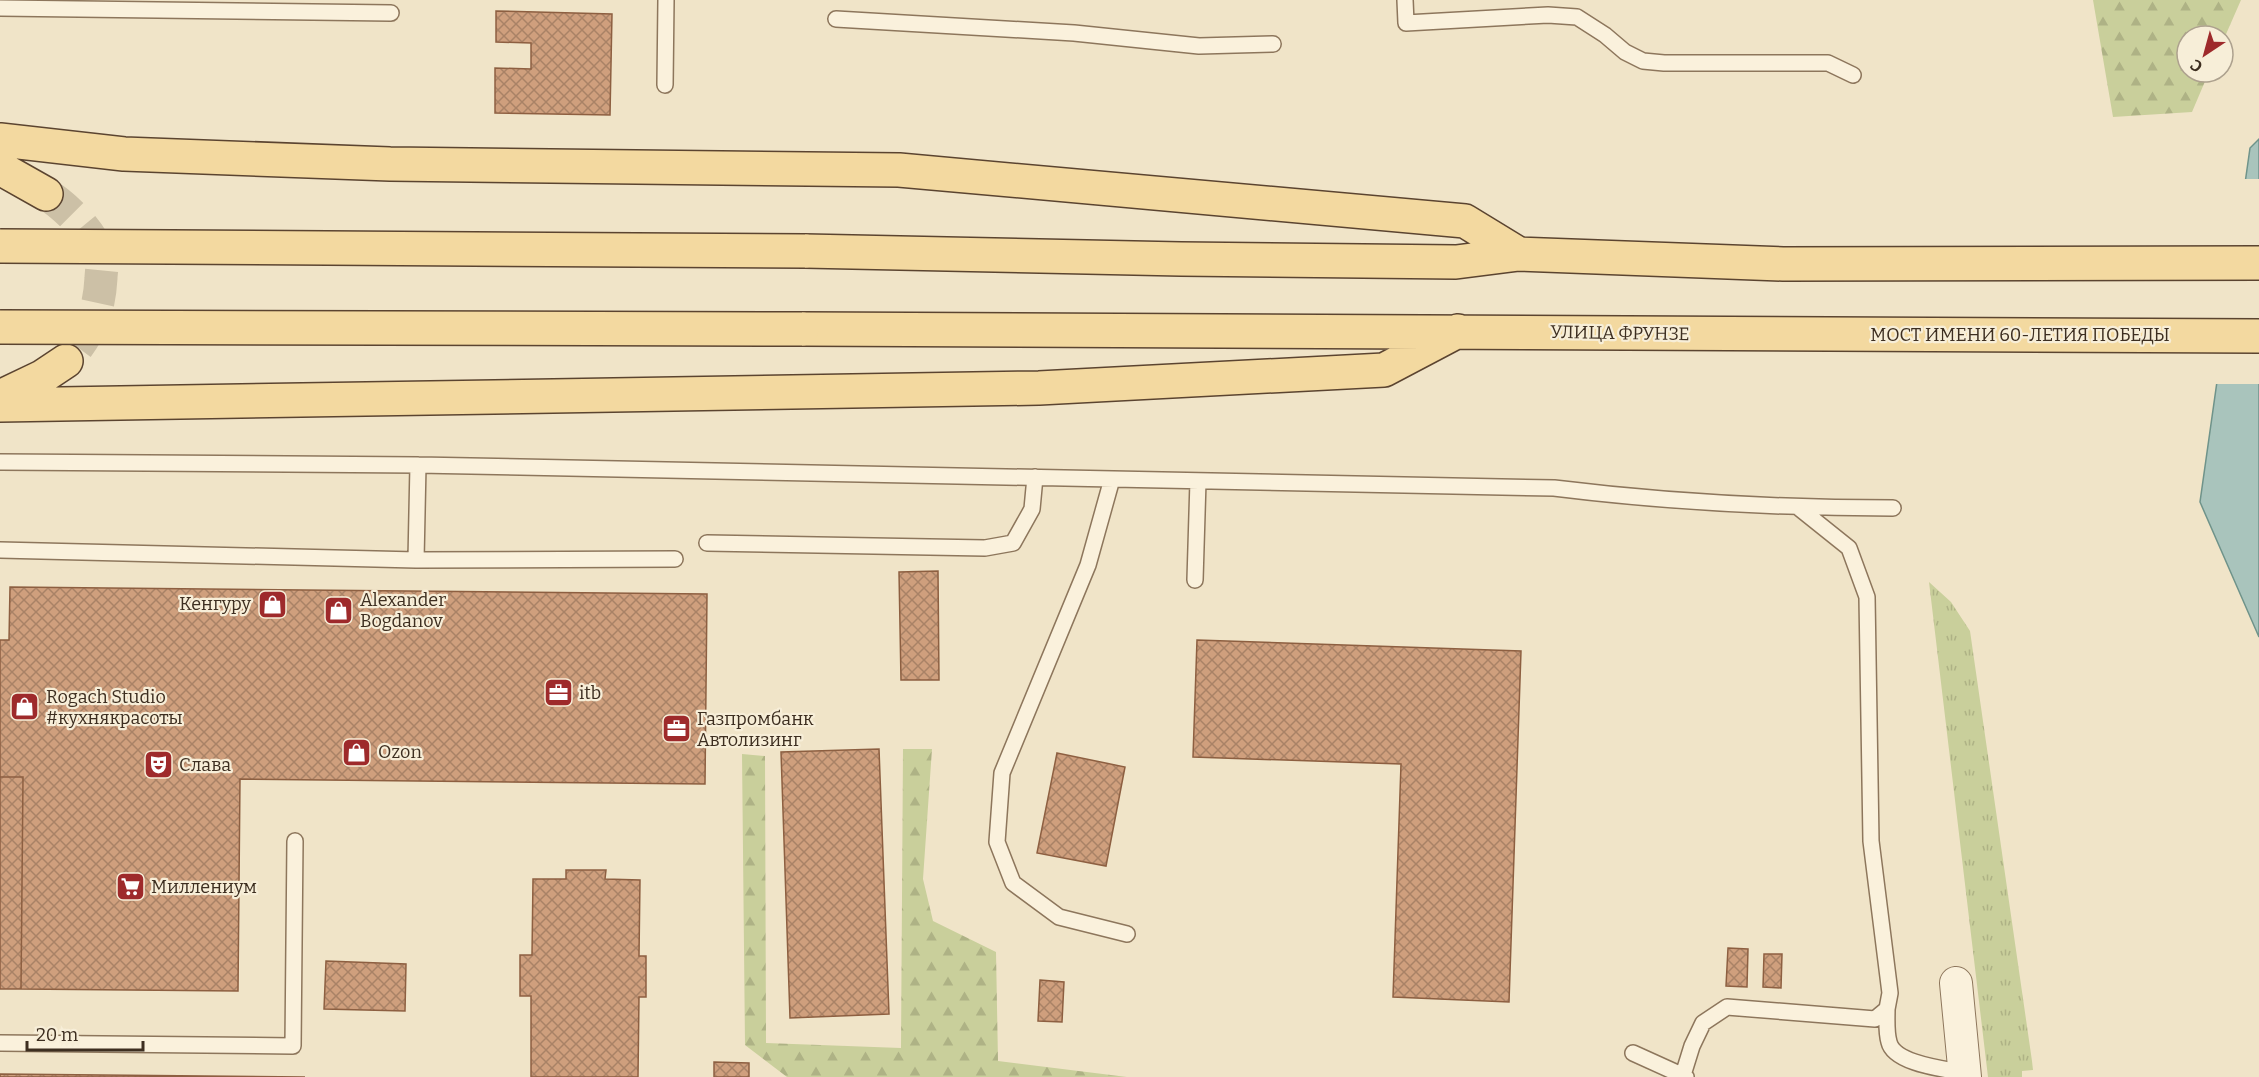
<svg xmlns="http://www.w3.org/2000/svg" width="2259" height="1077" font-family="Bitter,serif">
  <defs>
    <pattern id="grass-tufts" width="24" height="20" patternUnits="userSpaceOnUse" patternTransform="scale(1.5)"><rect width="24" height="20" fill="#c9cf9b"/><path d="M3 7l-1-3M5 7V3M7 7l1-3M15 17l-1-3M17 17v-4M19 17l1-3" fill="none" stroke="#aeb285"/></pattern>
    <pattern id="forest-firs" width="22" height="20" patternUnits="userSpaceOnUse" patternTransform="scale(1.5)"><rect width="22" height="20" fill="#c9cf9b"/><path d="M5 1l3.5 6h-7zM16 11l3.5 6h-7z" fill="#aeb285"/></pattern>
    <pattern id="building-cross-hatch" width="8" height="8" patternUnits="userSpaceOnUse" patternTransform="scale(1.5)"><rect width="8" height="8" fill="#cf9f7d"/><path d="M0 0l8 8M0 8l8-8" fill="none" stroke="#a98266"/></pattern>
  </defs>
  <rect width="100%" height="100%" fill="#f0e4c8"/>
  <!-- grass -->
  <path fill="url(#grass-tufts)" d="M1929,582L1951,602L1970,631L2032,1061L2033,1070L2022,1071V1077H1988Z"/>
  <!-- forest -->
  <path fill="url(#forest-firs)" d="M2093,0H2241L2223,41V36H2187V72H2209L2192,112L2113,117Z
    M903,749H932L923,879L933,921L996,952L998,1061L1127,1077H787L745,1045L742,754L765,756L766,1043L901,1048Z"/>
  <!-- water -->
  <path fill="#a9c4bc" stroke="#6f938a" stroke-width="1.5" d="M2259,139V637L2200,502L2250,148Z"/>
  <!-- pier -->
  <path fill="#f0e4c8" d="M2243,179H2259V384H2214Z"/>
  <!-- building -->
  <path fill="url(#building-cross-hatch)" stroke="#8d5f41" stroke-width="1.5" d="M496,11L612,14L610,115L495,113V68L531,69V43L496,42Z
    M938,571L939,680H901L899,572Z
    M10,587L707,594L705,784L240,779L238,991L21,989L23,777H0V640H9Z
    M1197,640L1521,651L1509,1002L1393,997L1401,764L1193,757Z
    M879,749L889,1014L790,1018L781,752Z
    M1057,753L1125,767L1106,866L1037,853Z
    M0,777H23L21,989H0Z
    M566,870H606L605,879L640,880L639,956H646V997H639L638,1077H531V996H520V955H532L533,879H566Z
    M1728,948L1748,949L1747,987L1726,986Z
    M1764,954H1782L1781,988L1763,987Z
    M326,961L406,964L405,1011L324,1009Z
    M1040,980L1064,982L1062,1022L1038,1021Z
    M714,1062L749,1063V1077H714Z
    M0,1074L305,1077H0Z"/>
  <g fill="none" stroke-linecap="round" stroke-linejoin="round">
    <!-- primary-tunnel -->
    <path stroke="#ccc0a6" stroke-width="33" stroke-dasharray="33 16" stroke-linecap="butt" d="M46,194C67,207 95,235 101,260C103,265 101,273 101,278C99,314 89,335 66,361"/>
    <defs>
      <path id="lane" d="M1405,0L1406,23L1548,15L1577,17L1605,35L1625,52L1643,61L1664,63H1828L1853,75
        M0,8L391,13
        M836,19L1074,33L1199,46L1273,44
        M665,85L666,0
        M0,462L418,465L1554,488C1667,502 1780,508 1893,508
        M1112,479L1088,565L1002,773L997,842L1013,883L1059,917L1127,934
        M707,543L985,548L1013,543L1032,509L1035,477
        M0,550L416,560L675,559
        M416,560L418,465
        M1195,580L1198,481
        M1887,1009C1887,1019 1886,1032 1889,1042C1894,1064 1946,1069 1965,1073
        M0,1043L293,1046L295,841
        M1633,1053L1686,1077
        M1683,1075L1692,1046L1703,1023L1727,1007L1875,1019L1887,1009L1890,993L1871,841L1867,597L1849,548L1799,508"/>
      <path id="street" d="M1956,983L1965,1077"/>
      <path id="primary" d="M0,140L124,154L390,164L899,170L1465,221L1519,254
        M0,168L46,194
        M805,251L1181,259L1456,262L1519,254L1783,264L2259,263
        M802,329L2259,336
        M0,397L42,377L66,361
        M0,405L1039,388L1384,370L1458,331"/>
    </defs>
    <!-- lane casing -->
    <use href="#lane" stroke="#8d765c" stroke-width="18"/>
    <!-- street casing -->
    <use href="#street" stroke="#8d765c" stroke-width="34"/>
    <!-- primary casing -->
    <use href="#primary" stroke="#5b4430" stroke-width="36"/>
    <!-- lane -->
    <use href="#lane" stroke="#faf1dc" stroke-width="15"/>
    <!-- street -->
    <use href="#street" stroke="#faf1dc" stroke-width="32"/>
    <!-- primary -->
    <use href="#primary" stroke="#f3d9a0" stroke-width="33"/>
    <defs>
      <path id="primary-bridge" d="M0,246L805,251
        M0,327L802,329"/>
    </defs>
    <!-- primary-bridge casing -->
    <use href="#primary-bridge" stroke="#5b4430" stroke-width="36" stroke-linecap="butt"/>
    <!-- primary-bridge -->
    <use href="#primary-bridge" stroke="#f3d9a0" stroke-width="33"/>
  </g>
  <!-- icons -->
  <defs>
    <symbol id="shop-square" viewBox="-11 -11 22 22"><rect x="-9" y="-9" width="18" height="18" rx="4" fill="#9e2a2b" stroke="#f7eed8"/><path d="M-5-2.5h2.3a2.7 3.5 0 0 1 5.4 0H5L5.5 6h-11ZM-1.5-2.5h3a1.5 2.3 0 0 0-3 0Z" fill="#fff"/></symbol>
    <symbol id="office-square" viewBox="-11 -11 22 22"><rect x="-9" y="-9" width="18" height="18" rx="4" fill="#9e2a2b" stroke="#f7eed8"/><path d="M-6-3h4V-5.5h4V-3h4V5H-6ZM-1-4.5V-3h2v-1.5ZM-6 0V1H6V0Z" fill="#fff"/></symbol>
    <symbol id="theatre-square" viewBox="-11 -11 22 22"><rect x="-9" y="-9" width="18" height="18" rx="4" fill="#9e2a2b" stroke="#f7eed8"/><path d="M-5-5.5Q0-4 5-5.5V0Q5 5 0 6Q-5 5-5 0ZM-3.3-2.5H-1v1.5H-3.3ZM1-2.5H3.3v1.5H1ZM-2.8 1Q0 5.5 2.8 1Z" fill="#fff"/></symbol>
    <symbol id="supermarket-square" viewBox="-11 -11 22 22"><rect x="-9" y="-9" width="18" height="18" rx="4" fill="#9e2a2b" stroke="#f7eed8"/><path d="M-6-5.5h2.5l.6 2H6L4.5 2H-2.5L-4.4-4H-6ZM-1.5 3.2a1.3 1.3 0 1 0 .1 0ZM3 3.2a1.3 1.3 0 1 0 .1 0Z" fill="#fff"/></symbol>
  </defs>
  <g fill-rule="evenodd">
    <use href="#shop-square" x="256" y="588" width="33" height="33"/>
    <use href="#shop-square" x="322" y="594" width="33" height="33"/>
    <use href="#office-square" x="542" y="676" width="33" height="33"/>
    <use href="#shop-square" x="8" y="690" width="33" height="33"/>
    <use href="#office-square" x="660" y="712" width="33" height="33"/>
    <use href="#shop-square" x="340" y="736" width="33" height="33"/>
    <use href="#theatre-square" x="142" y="748" width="33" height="33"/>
    <use href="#supermarket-square" x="114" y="870" width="33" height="33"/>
  </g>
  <g text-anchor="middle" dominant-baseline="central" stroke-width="4.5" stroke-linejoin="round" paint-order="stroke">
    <!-- street labels -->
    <g font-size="18" fill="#3d2e20" stroke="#f7eed8">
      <text transform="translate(1620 333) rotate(1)">УЛИЦА ФРУНЗЕ</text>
      <text x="2020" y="335">МОСТ ИМЕНИ 60-ЛЕТИЯ ПОБЕДЫ</text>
    </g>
    <!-- poi labels -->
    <g font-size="18" fill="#3d2e20" stroke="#f7eed8" text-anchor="start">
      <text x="360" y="600">Alexander<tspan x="360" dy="21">Bogdanov</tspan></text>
      <text x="251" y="604" text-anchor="end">Кенгуру</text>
      <text x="579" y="693">itb</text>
      <text x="46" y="697">Rogach Studio<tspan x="46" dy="21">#кухнякрасоты</tspan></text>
      <text x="697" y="719">Газпромбанк<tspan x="697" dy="21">Автолизинг</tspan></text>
      <text x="378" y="752">Ozon</text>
      <text x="179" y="765">Слава</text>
      <text x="151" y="887">Миллениум</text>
    </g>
  </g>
  <!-- north arrow -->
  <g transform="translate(2205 54) rotate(216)"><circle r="28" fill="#f7eed8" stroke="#ada18e" stroke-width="1.5"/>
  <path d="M0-4.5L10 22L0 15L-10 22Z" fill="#9e2a2b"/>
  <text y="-9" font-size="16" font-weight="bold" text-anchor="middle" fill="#3d2e20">С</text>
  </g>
  <!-- scale -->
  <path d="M27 1041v9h116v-9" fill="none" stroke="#3d2e20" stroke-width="3"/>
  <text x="36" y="1041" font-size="18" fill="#3d2e20" stroke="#f7eed8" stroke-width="4.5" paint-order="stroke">20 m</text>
</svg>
